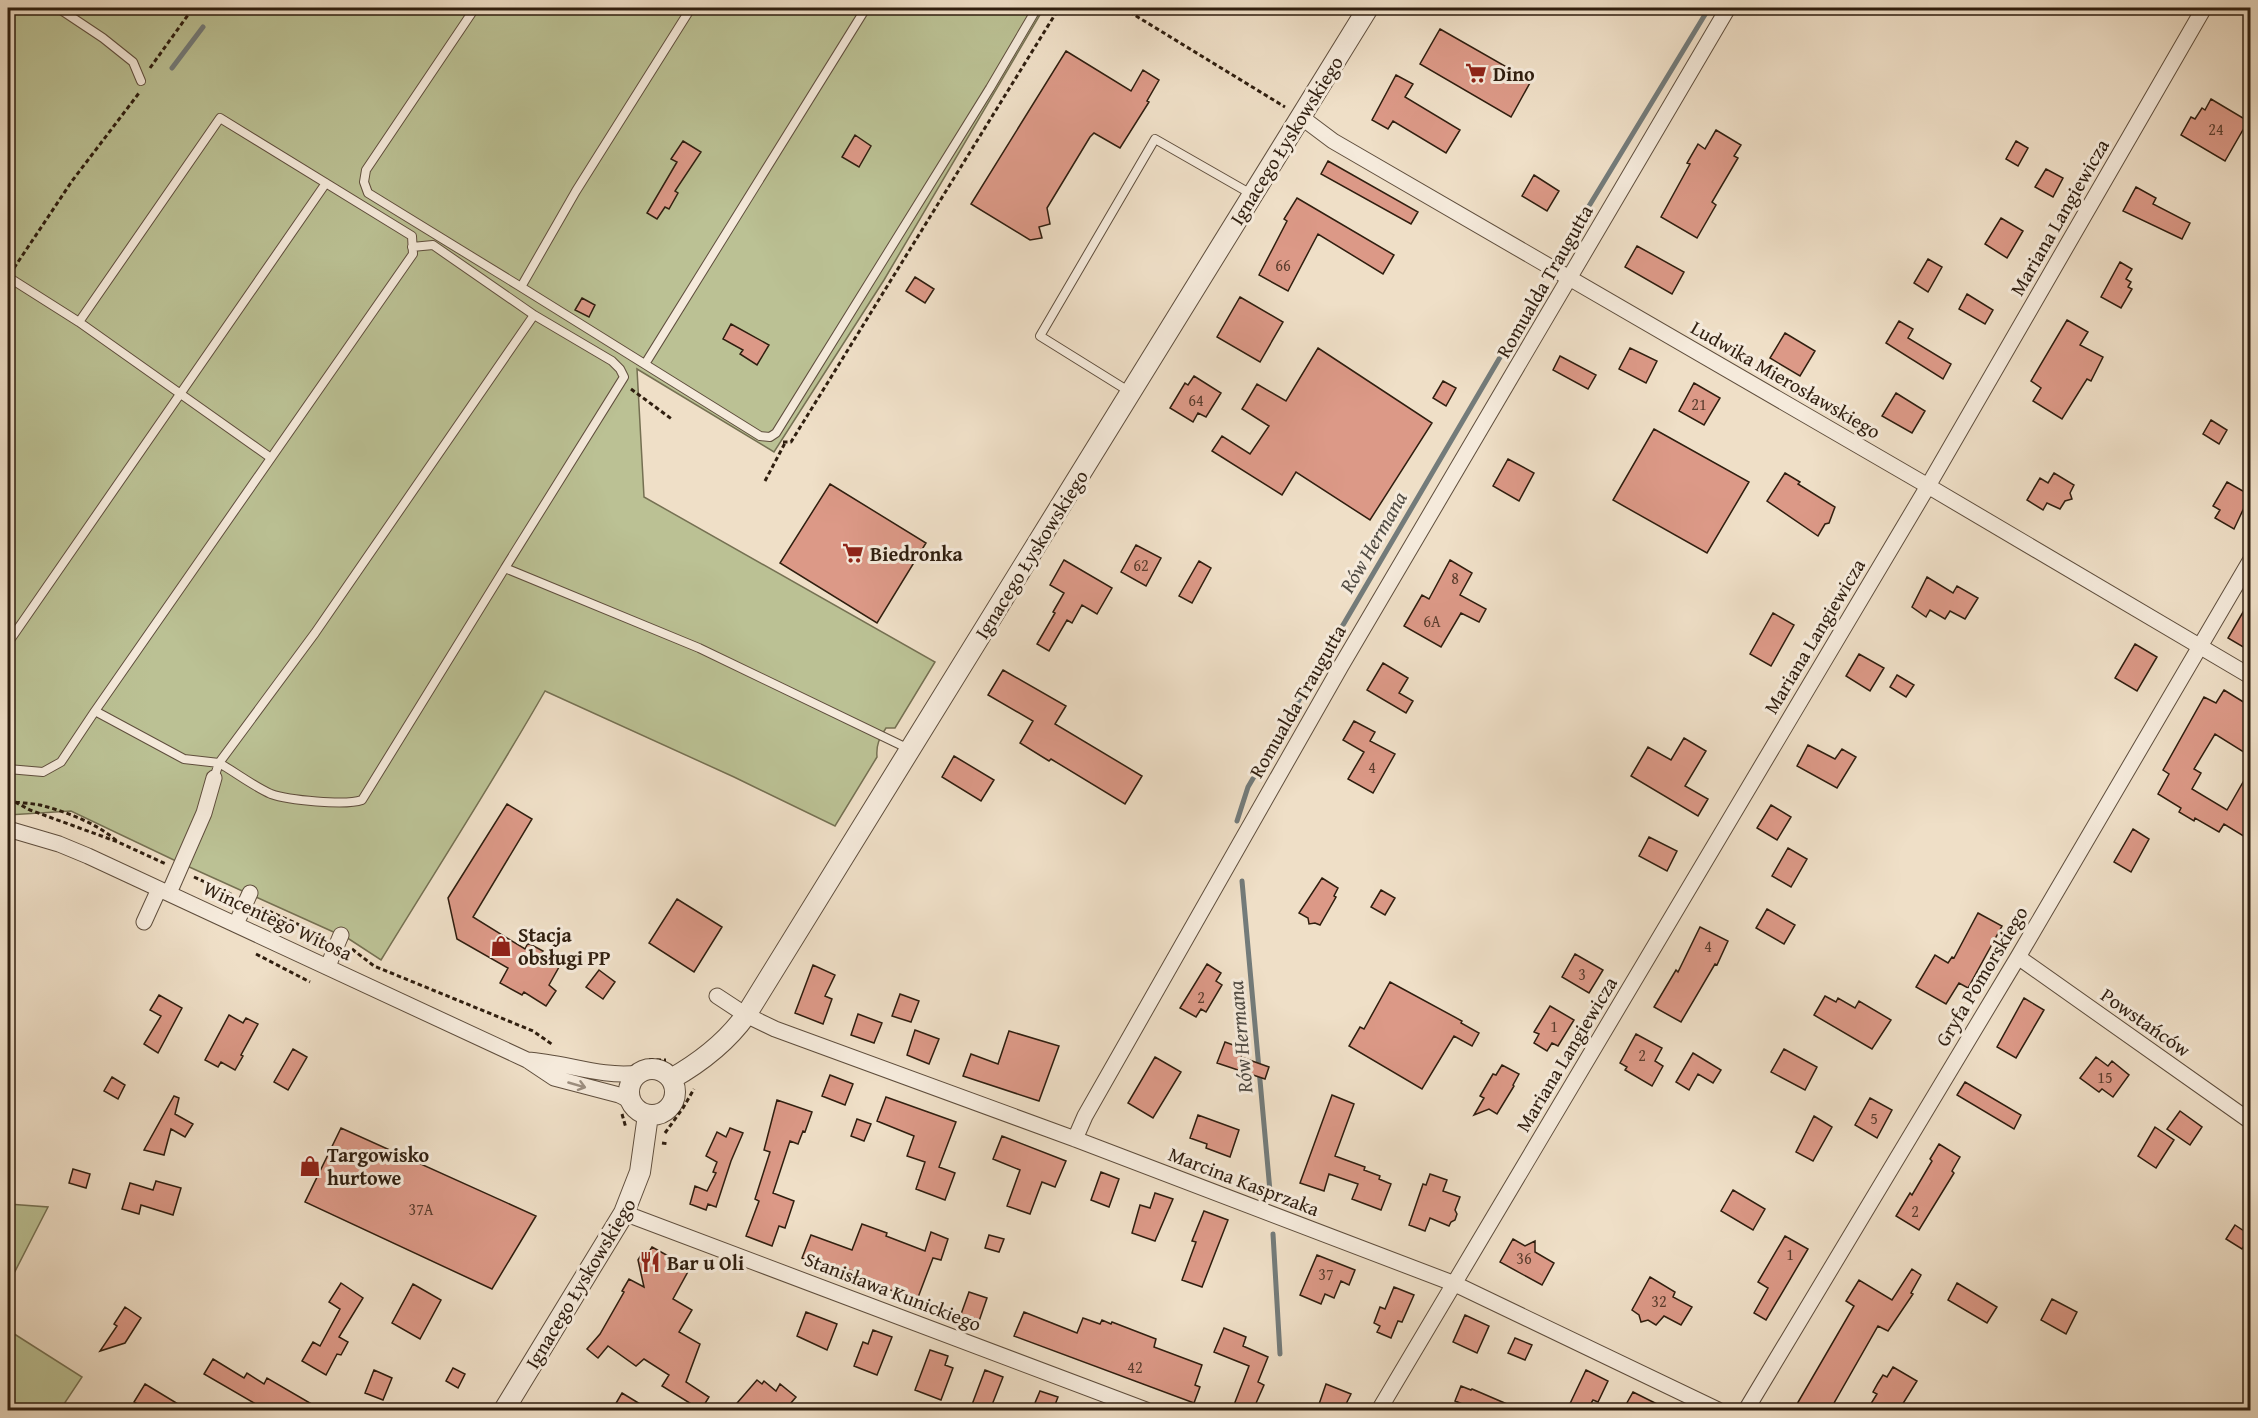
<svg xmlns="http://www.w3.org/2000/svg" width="2258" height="1418" font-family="'Gentium Book Plus',serif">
  <rect width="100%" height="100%" fill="#efdfc7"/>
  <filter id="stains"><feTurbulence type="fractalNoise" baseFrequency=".00333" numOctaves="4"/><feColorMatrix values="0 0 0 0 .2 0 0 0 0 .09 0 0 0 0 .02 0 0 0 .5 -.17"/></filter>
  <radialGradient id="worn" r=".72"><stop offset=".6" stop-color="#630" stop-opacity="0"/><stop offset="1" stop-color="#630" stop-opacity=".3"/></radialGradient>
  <!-- green -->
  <path fill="#bbc194" stroke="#757052" stroke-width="1.5" d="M8,8H1044L884,280L774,452L637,369L644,497L935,662L895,728H886C879,739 876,745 877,757L835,826L734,777L545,691C493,782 436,870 381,960L349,939L176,861L71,811L8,815Z
    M8,1204L48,1207L8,1285Z
    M8,1330L82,1377L60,1410H8Z"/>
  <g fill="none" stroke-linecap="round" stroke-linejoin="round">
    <!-- stream -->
    <path stroke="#737b7a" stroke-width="5" d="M213,10L215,8
      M172,68L203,27
      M1566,244L1709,8
      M1237,821L1248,787L1543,284
      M1242,881L1270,1191
      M1273,1234L1280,1354"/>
  </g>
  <!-- building -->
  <path fill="#dc9987" stroke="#2f1e0f" stroke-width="1.5" d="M1440,29L1531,81L1511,117L1420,64Z
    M1066,51L1131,91L1143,70L1159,80L1147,101L1149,102L1120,148L1094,133L1090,137L1047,208L1050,224L1039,227L1042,238L1030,240L971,204Z
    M1396,75L1413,84L1405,97L1460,130L1446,153L1393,121L1388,129L1372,120Z
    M2211,99L2248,121L2225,161L2181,135L2191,117L2195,119L2202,108L2205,110Z
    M1716,130L1741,145L1734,156L1738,158L1712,202L1716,205L1697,238L1661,217L1690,164L1687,163L1698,144L1705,149Z
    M855,135L871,146L859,167L842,157Z
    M683,141L701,152L675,191L678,193L669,209L665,207L657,219L647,213L677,162L671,159Z
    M2016,141L2028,148L2018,166L2006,159Z
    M1328,161L1418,212L1411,224L1321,174Z
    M2046,169L2063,178L2053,197L2035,187Z
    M1534,175L1559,191L1547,211L1522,196Z
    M2136,187L2156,198L2153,204L2190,223L2182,239L2123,211Z
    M1297,198L1394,255L1383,274L1318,234L1288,291L1259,275L1287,221L1284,219Z
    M2001,218L2023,231L2007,258L1985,244Z
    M1637,246L1684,272L1672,294L1625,267Z
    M1928,259L1942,267L1928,292L1914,283Z
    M2120,262L2132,269L2126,279L2131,282L2128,287L2132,289L2121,308L2101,297Z
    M915,277L934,289L925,303L906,291Z
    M1967,294L1993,310L1985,324L1959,309Z
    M1240,297L1283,322L1260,362L1217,337Z
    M582,298L595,305L589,317L575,310Z
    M2067,320L2088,332L2080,345L2103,357L2091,381L2087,379L2062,419L2033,401L2041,388L2031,381Z
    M1899,321L1913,329L1908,338L1951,364L1943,379L1886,343Z
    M731,324L769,345L757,365L740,354L743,350L723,339Z
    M1785,333L1815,351L1800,376L1770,358Z
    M1318,348L1432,423L1370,520L1296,472L1282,495L1212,451L1222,436L1250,454L1269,426L1242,409L1257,384L1286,401Z
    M1630,348L1657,361L1646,383L1619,369Z
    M1560,356L1596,375L1588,389L1553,370Z
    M1194,376L1221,393L1206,417L1198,413L1193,422L1170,408L1185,383L1188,385Z
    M1443,381L1456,388L1446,406L1433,398Z
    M1694,383L1720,398L1704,425L1679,411Z
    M1896,393L1925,411L1912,433L1882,416Z
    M2211,420L2227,430L2219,444L2203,434Z
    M1654,429L1749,482L1707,553L1613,500Z
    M1508,459L1534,473L1519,501L1493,486Z
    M1785,473L1800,482L1798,484L1835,507L1829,523L1825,524L1818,536L1767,501Z
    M2054,473L2074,485L2070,493L2072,499L2065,501L2060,509L2047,503L2043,510L2027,500L2040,478L2048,483Z
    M2227,482L2250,495L2234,529L2215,518L2220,510L2213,506Z
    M830,484L926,543L877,623L780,563Z
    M1136,545L1161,558L1146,586L1121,572Z
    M1064,560L1112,588L1097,614L1082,605L1072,623L1067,620L1049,651L1037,644L1055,613L1053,612L1064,593L1050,585Z
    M1450,560L1472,573L1460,595L1486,609L1479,622L1461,613L1441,647L1404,626L1422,595L1429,599Z
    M1199,561L1211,568L1192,603L1179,596Z
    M1927,577L1953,593L1957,586L1978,598L1965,619L1950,611L1945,619L1930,610L1926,617L1912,607Z
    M2250,600V651L2228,638Z
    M1773,613L1794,625L1771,666L1750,654Z
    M2135,644L2157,657L2137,691L2115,678Z
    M1859,654L1884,668L1870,691L1846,676Z
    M1383,663L1408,678L1399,693L1413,701L1406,713L1367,690Z
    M1003,670L1066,706L1055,724L1142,776L1125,804L1051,759L1049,761L1020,743L1033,721L988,695Z
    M1897,675L1914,685L1906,697L1890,687Z
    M2224,690L2250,706V756L2215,734L2194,769L2201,773L2192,789L2227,810L2250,770V840L2224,824L2219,832L2195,818L2194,821L2179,812L2181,808L2158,794L2169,774L2163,770L2204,697L2216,703Z
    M1354,721L1375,732L1370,741L1395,754L1373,793L1348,779L1364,752L1343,740Z
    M1684,738L1706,751L1685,786L1708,799L1698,816L1631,776L1648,747L1671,760Z
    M1808,745L1835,759L1842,749L1856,757L1837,788L1797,766Z
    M954,756L994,780L981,801L942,777Z
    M507,804L532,819L473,917L525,949L528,943L543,951L539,956L559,967L549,985L556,991L546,1006L524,992L522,995L500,983L508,968L457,939L448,898Z
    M1771,805L1791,817L1777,840L1757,828Z
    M2133,829L2149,839L2131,872L2114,862Z
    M1649,837L1677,851L1667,871L1639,856Z
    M1788,848L1807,859L1791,887L1772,876Z
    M1322,878L1338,888L1334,896L1336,897L1320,925L1315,923L1309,924L1308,918L1299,913Z
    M1381,890L1395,898L1385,915L1371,907Z
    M677,899L722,927L694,972L649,943Z
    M1767,909L1795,925L1784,944L1756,928Z
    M1978,913L2002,926L1968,988L1959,983L1946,1004L1916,987L1935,955L1948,963L1952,957L1954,958Z
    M1700,927L1728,941L1717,965L1715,964L1681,1022L1654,1007L1676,970L1678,972Z
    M1575,954L1603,970L1589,993L1562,977Z
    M1207,964L1221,973L1216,981L1222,985L1206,1012L1201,1009L1196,1017L1180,1008Z
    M813,965L835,975L825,996L832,999L823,1024L795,1013Z
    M599,970L615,982L603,999L586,987Z
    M1390,982L1462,1021L1461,1023L1479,1033L1472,1046L1454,1036L1422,1089L1349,1046L1360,1027L1364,1029Z
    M900,994L919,1001L911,1022L892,1016Z
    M159,995L182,1008L158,1053L144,1044L161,1016L150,1010Z
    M1825,996L1836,1002L1838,998L1855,1008L1859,1001L1891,1020L1872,1049L1814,1015Z
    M2024,998L2044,1010L2016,1058L1997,1047Z
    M1550,1006L1574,1020L1558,1046L1552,1043L1547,1051L1534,1043L1539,1034L1534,1032Z
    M858,1014L882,1023L874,1043L851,1035Z
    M229,1015L243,1023L246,1018L258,1024L241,1055L243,1056L235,1070L221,1062L218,1067L205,1060Z
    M915,1030L939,1039L929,1064L907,1055Z
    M1009,1031L1059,1046L1039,1101L963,1076L971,1054L998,1064Z
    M1636,1034L1662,1048L1655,1061L1663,1066L1652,1086L1625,1070L1627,1067L1620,1063Z
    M1225,1042L1244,1049L1241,1057L1269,1067L1265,1079L1217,1063Z
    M293,1049L307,1057L288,1090L274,1082Z
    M1784,1049L1817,1067L1805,1090L1771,1072Z
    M1693,1053L1721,1070L1713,1083L1698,1074L1689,1090L1676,1082Z
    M1155,1057L1181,1072L1153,1118L1128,1103Z
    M2096,1057L2108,1066L2112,1061L2129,1075L2113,1097L2102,1089L2099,1092L2080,1078Z
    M1502,1065L1519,1074L1513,1085L1514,1086L1497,1114L1489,1109L1474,1115L1484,1098L1480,1096L1493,1074L1496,1075Z
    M830,1075L853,1084L845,1105L822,1096Z
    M112,1077L125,1085L118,1099L104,1091Z
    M1965,1082L2021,1115L2014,1129L1957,1095Z
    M1332,1095L1354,1104L1335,1156L1365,1167L1364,1170L1380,1176L1379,1179L1391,1184L1381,1210L1352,1199L1358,1184L1329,1174L1324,1191L1300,1183Z
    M174,1096L179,1098L175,1114L193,1124L185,1137L171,1129L164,1155L144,1150Z
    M886,1097L956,1122L939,1167L955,1173L945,1200L916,1189L925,1162L907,1156L914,1136L877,1121Z
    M1870,1098L1892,1110L1877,1138L1855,1125Z
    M777,1100L812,1112L805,1132L803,1131L798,1144L790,1141L773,1193L794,1201L785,1228L779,1226L772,1246L746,1236L759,1201L755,1199L770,1152L764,1150Z
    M2180,1111L2202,1127L2190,1145L2167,1129Z
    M1198,1115L1239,1130L1230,1157L1206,1148L1207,1144L1190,1138Z
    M1814,1116L1832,1127L1813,1161L1796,1152Z
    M857,1119L871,1124L864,1141L851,1136Z
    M2155,1127L2174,1140L2156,1168L2138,1156Z
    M341,1128L536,1216L492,1289L305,1202Z
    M730,1128L743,1133L731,1161L716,1207L708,1204L706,1210L690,1204L695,1186L707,1191L716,1173L713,1172L717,1162L706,1156L717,1132L726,1137Z
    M1002,1136L1066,1161L1055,1187L1042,1182L1030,1214L1007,1206L1020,1170L993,1159Z
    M1939,1144L1960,1157L1952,1171L1954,1173L1919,1230L1896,1216L1910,1193L1912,1195L1932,1161L1930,1159Z
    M73,1169L90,1174L86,1188L69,1183Z
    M1101,1172L1119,1179L1109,1207L1091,1200Z
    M1430,1174L1447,1180L1443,1191L1460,1197L1455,1210L1457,1214L1455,1220L1451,1222L1449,1226L1430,1218L1425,1231L1409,1225L1423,1184L1426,1185Z
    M156,1181L181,1188L173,1215L141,1205L139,1214L122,1209L130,1183L153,1190Z
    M1733,1190L1765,1209L1753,1230L1721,1211Z
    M1155,1193L1173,1199L1155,1241L1132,1233L1140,1205L1150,1208Z
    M1204,1211L1228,1220L1202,1287L1182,1280L1196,1242L1192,1241Z
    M862,1224L887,1233L886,1236L925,1251L931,1232L948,1239L941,1260L933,1258L917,1300L853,1276L855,1272L829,1263L827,1267L802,1258L811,1235L852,1250Z
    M2235,1225L2250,1235L2242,1249L2226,1239Z
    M989,1235L1004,1239L999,1252L985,1248Z
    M1785,1236L1808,1249L1766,1320L1754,1313L1768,1288L1758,1282Z
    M1513,1239L1525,1246L1535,1241V1252L1554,1263L1542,1285L1500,1262Z
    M652,1247L690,1268L673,1299L692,1310L679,1332L700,1344L686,1382L709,1397L701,1410L662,1386L669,1375L644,1359L636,1366L608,1346L598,1358L587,1349L600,1334L624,1292L622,1291L629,1279L644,1287L638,1260L641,1255L649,1252Z
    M1317,1255L1355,1270L1349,1285L1341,1281L1334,1298L1325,1294L1321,1304L1300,1295Z
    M1912,1269L1921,1275L1911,1293L1913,1294L1888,1331L1878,1326L1830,1410H1808L1797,1404L1854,1306L1846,1301L1859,1280L1892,1300Z
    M1650,1277L1675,1292L1673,1297L1692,1307L1681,1325L1664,1316L1656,1325L1648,1320L1641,1322L1639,1315L1632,1310Z
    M341,1283L363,1298L339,1337L348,1342L341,1355L337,1354L326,1375L302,1361L313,1342L320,1346L340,1309L329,1302Z
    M1957,1283L1997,1307L1987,1323L1948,1300Z
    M413,1284L441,1300L420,1339L392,1323Z
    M1394,1287L1414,1295L1402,1322L1398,1321L1391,1338L1377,1332L1380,1326L1374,1323L1380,1307L1385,1309Z
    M969,1292L987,1298L978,1324L960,1317Z
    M2052,1299L2077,1312L2066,1334L2041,1320Z
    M125,1307L141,1318L125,1343L100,1351L117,1326L114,1324Z
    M806,1312L837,1324L827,1350L797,1336Z
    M1024,1312L1077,1333L1083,1318L1100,1324L1102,1320L1111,1324L1112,1322L1156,1339L1154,1347L1202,1365L1195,1385L1200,1387L1194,1403L1014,1336Z
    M1465,1315L1489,1326L1477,1353L1453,1342Z
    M1224,1328L1246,1337L1243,1346L1268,1357L1258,1382L1264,1385L1253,1410H1232L1249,1366L1214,1352Z
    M873,1330L892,1337L877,1375L854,1366L863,1342L868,1344Z
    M1515,1338L1532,1345L1525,1360L1508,1353Z
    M930,1350L948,1356L945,1365L953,1368L941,1400L915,1390Z
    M213,1359L244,1378L247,1373L264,1384L267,1378L322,1410H266L204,1374Z
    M1893,1367L1917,1381L1899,1410H1867L1877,1394L1873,1392L1878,1383L1883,1375L1887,1377Z
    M453,1368L465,1374L458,1388L446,1381Z
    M374,1370L392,1378L383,1400L365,1393Z
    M985,1370L1003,1377L990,1410H970Z
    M1586,1370L1608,1381L1598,1402L1593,1400L1587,1410H1567Z
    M757,1380L762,1384L764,1381L776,1391L780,1384L796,1397L785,1410H731Z
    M145,1384L188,1410H148L134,1402Z
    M1326,1384L1351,1394L1343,1410H1317Z
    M1461,1386L1471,1390L1472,1389L1521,1410H1477L1455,1401Z
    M1040,1391L1058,1397L1053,1410H1032Z
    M1633,1392L1669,1410H1623Z
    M622,1393L650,1410H612Z"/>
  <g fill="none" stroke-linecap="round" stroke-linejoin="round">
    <defs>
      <path id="service" d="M58,8L103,38L133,62L141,81
        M475,8L366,170L364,182L368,193L521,287
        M691,8L576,191L521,287L760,436L770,437L776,433L990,88L1037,8
        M8,17L14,8
        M412,247L433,245L534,315L315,633L219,763C235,772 253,786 271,794C288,800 345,806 362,800L505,568
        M8,277L79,322L271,458
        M534,315L612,361L620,369L624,377L505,568L699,648L909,749
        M79,322L220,118L412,236L413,254L95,711L184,759L219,763L214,778
        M645,364L866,8
        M1130,392L1040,336L1155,139L1253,195
        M8,643L326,183
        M8,769L43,772L61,762L95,711"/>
      <path id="minor" d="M1301,117L1333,141L1928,486L2250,676
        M8,829L59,844L88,856L527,1060L554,1078L619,1095L631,1101
        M169,893L204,813L214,778
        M144,922L159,889
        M236,924L250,893
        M2018,957L2250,1121
        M328,966L341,935
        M717,996L746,1015L775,1029L1075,1139L1455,1284L1718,1410
        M527,1060C565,1062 600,1078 639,1073
        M1075,1139L1085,1116L1341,666L1728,8
        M624,1213L1146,1410
        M1379,1410L1928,486L2204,8
        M1746,1410L2018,957L2250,561"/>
      <path id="tertiary" d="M629 1092a23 23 0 1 1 46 0a23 23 0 1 1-46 0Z
        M671,1079C701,1062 726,1043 746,1015L1368,8
        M504,1410L624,1213L640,1172L648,1115"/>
    </defs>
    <!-- service casing -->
    <use href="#service" stroke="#5f4e3d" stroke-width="10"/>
    <!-- minor casing -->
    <use href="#minor" stroke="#5f4e3d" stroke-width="17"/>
    <!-- tertiary casing -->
    <use href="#tertiary" stroke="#5f4e3d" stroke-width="22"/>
    <!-- path -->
    <path stroke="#2f1e0f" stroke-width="3" stroke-dasharray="4.5 3" stroke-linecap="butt" d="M1123,8L1285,107
      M150,68L193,8
      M14,268L72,181L139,93
      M631,389L673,420
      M783,442H791L1059,8
      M765,481L785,443
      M8,801C18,803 30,803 40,805C67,812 96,823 117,841
      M15,802L30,810L118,842L166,864
      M194,877L231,894
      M262,908L324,936
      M352,949L374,966L533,1031L553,1045
      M256,954L310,982
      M649,1060H666
      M622,1114L626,1128
      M665,1133L683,1108L694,1089
      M662,1143L669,1144"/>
    <!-- service -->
    <use href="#service" stroke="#f5eadb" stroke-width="8"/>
    <!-- minor -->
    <use href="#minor" stroke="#f5eadb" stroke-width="15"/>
    <!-- tertiary -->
    <use href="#tertiary" stroke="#f5eadb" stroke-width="20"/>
  </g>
  <!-- one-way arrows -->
  <defs><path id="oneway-shaft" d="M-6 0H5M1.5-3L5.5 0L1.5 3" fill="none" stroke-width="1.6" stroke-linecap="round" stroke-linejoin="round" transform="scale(1.5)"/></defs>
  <use stroke="#9c8e7f" href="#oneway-shaft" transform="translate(577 1085) rotate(16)"/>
  <!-- icons -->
  <defs>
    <symbol id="supermarket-bare" viewBox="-9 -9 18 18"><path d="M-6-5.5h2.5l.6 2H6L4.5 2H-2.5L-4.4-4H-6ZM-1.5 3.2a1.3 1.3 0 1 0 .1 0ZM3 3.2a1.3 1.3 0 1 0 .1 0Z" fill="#8f2418" stroke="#f5eadb" stroke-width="2.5" paint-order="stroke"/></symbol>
    <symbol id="shop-bare" viewBox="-9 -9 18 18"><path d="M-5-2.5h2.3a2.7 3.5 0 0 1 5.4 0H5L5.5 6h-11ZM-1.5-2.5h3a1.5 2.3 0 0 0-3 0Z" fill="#8f2418" stroke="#f5eadb" stroke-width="2.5" paint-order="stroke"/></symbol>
    <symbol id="restaurant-bare" viewBox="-9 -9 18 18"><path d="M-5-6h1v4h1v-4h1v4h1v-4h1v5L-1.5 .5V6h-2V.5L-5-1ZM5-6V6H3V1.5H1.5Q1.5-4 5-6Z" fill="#8f2418" stroke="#f5eadb" stroke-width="2.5" paint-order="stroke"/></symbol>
  </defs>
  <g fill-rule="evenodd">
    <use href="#supermarket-bare" x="1461" y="58" width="30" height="30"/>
    <use href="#supermarket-bare" x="838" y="538" width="30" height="30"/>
    <use href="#shop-bare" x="486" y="931" width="30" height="30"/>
    <use href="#shop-bare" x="295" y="1151" width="30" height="30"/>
    <use href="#restaurant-bare" x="635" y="1247" width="30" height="30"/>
  </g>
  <g text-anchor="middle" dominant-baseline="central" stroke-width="6" stroke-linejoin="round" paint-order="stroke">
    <!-- number labels -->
    <g font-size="16" fill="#5a3d2d">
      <text x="2216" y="129">24</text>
      <text x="1283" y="265">66</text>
      <text x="1196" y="400">64</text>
      <text x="1699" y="404">21</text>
      <text x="1141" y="565">62</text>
      <text x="1455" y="578">8</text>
      <text x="1432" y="621">6A</text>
      <text x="1372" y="767">4</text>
      <text x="1708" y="946">4</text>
      <text x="1582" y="974">3</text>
      <text x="1201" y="997">2</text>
      <text x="1554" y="1026">1</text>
      <text x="1642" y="1055">2</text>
      <text x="2105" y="1077">15</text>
      <text x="1874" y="1118">5</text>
      <text x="421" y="1209">37A</text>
      <text x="1915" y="1211">2</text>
      <text x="1790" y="1254">1</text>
      <text x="1524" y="1258">36</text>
      <text x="1326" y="1274">37</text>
      <text x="1659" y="1301">32</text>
      <text x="1135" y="1367">42</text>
    </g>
    <!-- poi labels -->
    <g font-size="20" font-weight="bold" fill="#2f1e0f" stroke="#f5eadb" text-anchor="start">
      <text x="1493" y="73">Dino</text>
      <text x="870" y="553">Biedronka</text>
      <text x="518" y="934">Stacja<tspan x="518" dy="23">obsługi PP</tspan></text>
      <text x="327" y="1154">Targowisko<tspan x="327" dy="23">hurtowe</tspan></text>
      <text x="667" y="1262">Bar u Oli</text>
    </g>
    <!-- street labels -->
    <g font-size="20" fill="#2f1e0f" stroke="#f5eadb">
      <text transform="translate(1286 140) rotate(-58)">Ignacego Łyskowskiego</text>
      <text transform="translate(2059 217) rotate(-60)">Mariana Langiewicza</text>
      <text transform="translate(1544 281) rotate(-60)">Romualda Traugutta</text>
      <text transform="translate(1786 379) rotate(30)">Ludwika Mierosławskiego</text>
      <text transform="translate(1031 554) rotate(-58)">Ignacego Łyskowskiego</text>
      <text transform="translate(1814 636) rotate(-59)">Mariana Langiewicza</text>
      <text transform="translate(1297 701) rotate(-60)">Romualda Traugutta</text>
      <text transform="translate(278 920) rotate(25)">Wincentego Witosa</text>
      <text transform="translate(1981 976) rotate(-59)">Gryfa Pomorskiego</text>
      <text transform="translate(2146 1022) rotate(35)">Powstańców</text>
      <text transform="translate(1566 1054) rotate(-59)">Mariana Langiewicza</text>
      <text transform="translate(1244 1181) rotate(21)">Marcina Kasprzaka</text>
      <text transform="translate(580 1283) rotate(-59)">Ignacego Łyskowskiego</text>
      <text transform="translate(893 1291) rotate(21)">Stanisława Kunickiego</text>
    </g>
    <!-- water labels -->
    <g font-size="21" font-style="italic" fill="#514c44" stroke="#f5eadb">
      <text transform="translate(1373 542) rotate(-60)">Rów Hermana</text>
      <text transform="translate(1240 1037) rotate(-95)">Rów Hermana</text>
    </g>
  </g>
  <!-- margin -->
  <rect width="2258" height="1418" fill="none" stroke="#efdfc7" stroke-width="30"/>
  <rect x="9" y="9" width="2240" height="1400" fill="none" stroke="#2f1e0f" stroke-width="3"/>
  <rect x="15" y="15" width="2228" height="1388" fill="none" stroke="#2f1e0f" stroke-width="1.5"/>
  <rect width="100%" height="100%" filter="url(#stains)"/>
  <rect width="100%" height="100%" fill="url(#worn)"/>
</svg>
